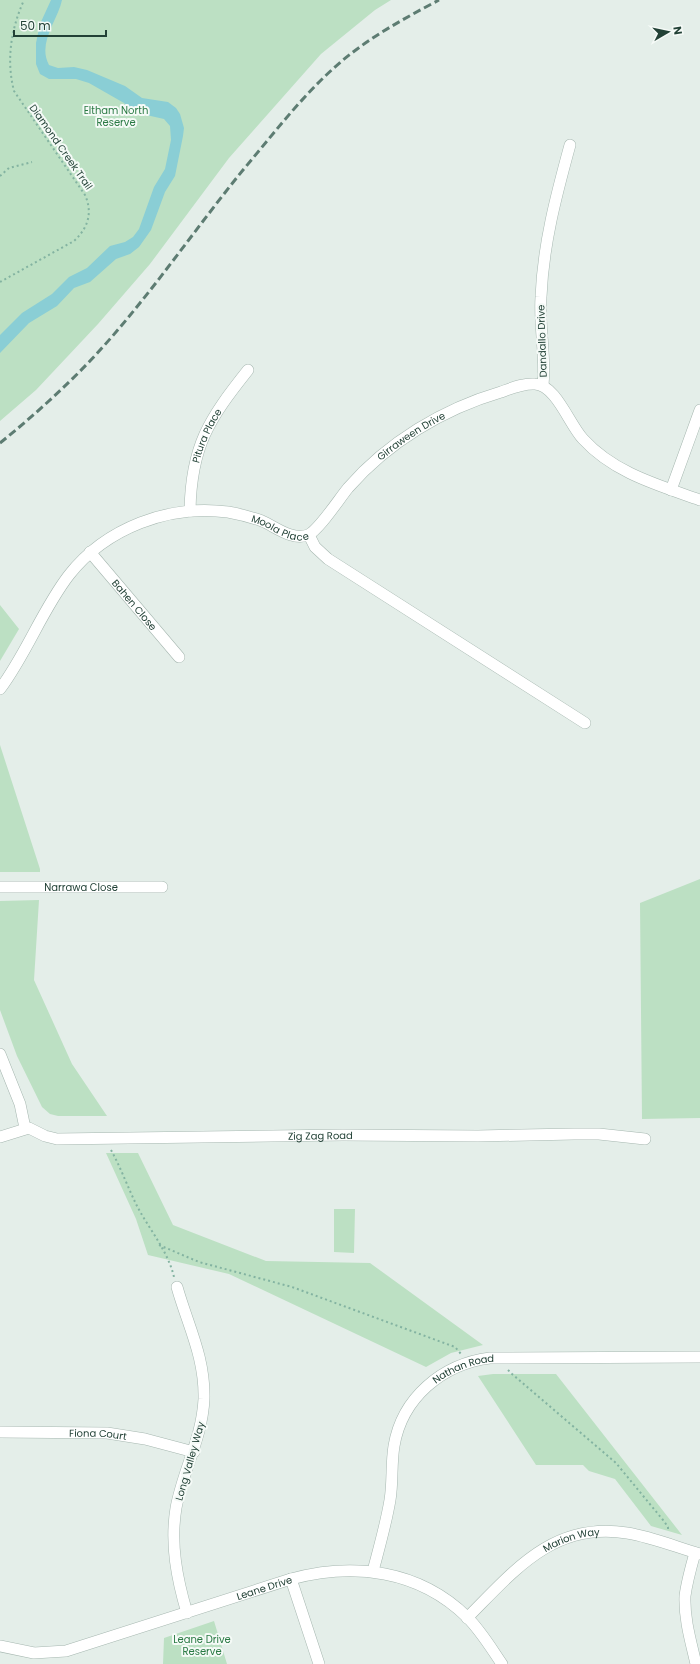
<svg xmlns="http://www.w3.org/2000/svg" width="700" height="1664" font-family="Poppins,sans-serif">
  <rect width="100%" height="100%" fill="#e4eee9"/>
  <!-- green -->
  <path fill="#bce0c3" d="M0,0H391L375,10L321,54L229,158L150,264L98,324L36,390L0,421Z
    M0,605L19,629L0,661Z
    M0,745L40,869V872H0Z
    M700,879V1118L642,1119L640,903Z
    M39,900L34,980L72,1064L107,1116H58L50,1114L42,1107L17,1056L0,1010V901Z
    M106,1153H138L173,1225L266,1261L370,1263L483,1345L451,1353L426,1367L229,1274L148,1255L136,1219Z
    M334,1209H355L354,1253L334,1252Z
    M493,1374H556L682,1535L651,1526L615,1479L589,1471L583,1465H536L478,1376Z
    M214,1621L227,1664H163L164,1638Z"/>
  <!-- water -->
  <path fill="#8aced5" d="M51,0H62C58,20 37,43 49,65L58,68L74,67L87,70L125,86L142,98L168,102L176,108L180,114L184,128L183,136L175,176L165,192L151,230L139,247L130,254L116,259L90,282L74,288L57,306L29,323L0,353V335L22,313L52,294L69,277L87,268L110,246L125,242L133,237L139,229L154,187L165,169L171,140L170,126L164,119L133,112L124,103L89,83L76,79H49L40,74L36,64V43L40,24Z"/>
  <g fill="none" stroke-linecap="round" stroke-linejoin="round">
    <defs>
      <g id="street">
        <path d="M543,385C546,356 539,327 541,297C543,245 556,196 570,145"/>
        <path d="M671,490L700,410"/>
        <path id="s1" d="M190,511C191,446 209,419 248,370"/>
        <path d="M309,535L315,547L328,559L585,723"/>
        <path id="s2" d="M90,552L179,657"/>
        <path id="s3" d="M0,689C27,653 42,610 69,575C106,528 169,504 228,512C239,514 251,517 262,521C276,527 292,541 308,535C319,530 339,499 348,488C388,442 443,409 501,392C512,388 524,383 535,384C556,385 569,424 583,439C614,473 658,485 700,500"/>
        <path id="s4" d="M0,887H162"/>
        <path d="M0,1054L20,1104L25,1128"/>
        <path id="s5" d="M0,1137L29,1128L45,1136L57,1139L343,1135L478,1136L574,1134H599L645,1139"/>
        <path d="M177,1287C188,1326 205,1357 204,1399C202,1439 183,1470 176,1508C170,1544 177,1579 187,1613"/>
        <path id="s6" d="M0,1432L107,1433L145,1439L194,1452"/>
        <path d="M695,1553C691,1567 687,1581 685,1596C684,1619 691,1642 696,1664"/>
        <path id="s7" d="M373,1571C379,1548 386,1524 390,1500C393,1482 391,1464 394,1446C402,1398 442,1364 490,1358L700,1357"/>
        <path d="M291,1579L319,1664"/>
        <path id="s8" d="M467,1618C514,1571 553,1521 627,1533C652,1537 676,1547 700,1554"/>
        <path id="s9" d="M0,1646L34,1653L66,1651L291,1579C354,1562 419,1570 467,1617C481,1631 491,1648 502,1664"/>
      </g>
    </defs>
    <!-- street casing -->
    <use href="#street" stroke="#a6b7b0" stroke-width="12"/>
    <!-- path -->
    <path stroke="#83b3a1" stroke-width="2" stroke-dasharray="2 3" stroke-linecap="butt" d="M0,176L9,168L32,162
      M0,282L74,241C88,228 93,213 85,195L14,91C6,60 11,29 24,0
      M111,1150C121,1168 128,1188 137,1206C149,1229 168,1251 174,1277
      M159,1245L199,1262L292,1287L455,1347L461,1354
      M508,1370L512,1374L616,1463L663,1520L668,1527V1531"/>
    <!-- street -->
    <use href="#street" stroke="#fff" stroke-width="11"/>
    <!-- rail -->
    <path stroke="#5d7c72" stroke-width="3" stroke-dasharray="8 4" stroke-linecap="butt" d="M0,443C31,418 61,391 89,362C145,303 191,234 243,170C275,132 305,92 343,60C372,36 405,18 439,0"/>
  </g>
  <g text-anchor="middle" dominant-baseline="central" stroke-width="4" stroke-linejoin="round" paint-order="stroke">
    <!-- park labels -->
    <g font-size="10" fill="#2a7a44" stroke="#f5faf7">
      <text x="116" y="110">Eltham North<tspan x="116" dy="12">Reserve</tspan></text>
      <text x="202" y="1639">Leane Drive<tspan x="202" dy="12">Reserve</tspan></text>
    </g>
    <!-- street labels -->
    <g font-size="10" fill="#224136" stroke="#f5faf7">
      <text transform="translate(61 147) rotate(55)">Diamond Creek Trail</text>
      <text transform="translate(542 341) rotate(-92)">Dandallo Drive</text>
      <text stroke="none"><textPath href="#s1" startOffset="78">Pitura Place</textPath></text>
      <text stroke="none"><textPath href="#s3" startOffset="541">Girraween Drive</textPath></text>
      <text stroke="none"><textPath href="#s3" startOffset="367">Moola Place</textPath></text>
      <text stroke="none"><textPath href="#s2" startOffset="69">Bahen Close</textPath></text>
      <text stroke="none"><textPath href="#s4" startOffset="81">Narrawa Close</textPath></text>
      <text stroke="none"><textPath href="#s5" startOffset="324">Zig Zag Road</textPath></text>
      <text stroke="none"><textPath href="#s7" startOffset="238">Nathan Road</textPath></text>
      <text stroke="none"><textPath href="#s6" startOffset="98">Fiona Court</textPath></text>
      <text transform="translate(190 1461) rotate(-74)">Long Valley Way</text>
      <text stroke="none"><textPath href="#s8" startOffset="133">Marion Way</textPath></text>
      <text stroke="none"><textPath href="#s9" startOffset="275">Leane Drive</textPath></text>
    </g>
  </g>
  <!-- north arrow -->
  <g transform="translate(668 32) rotate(81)" stroke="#f5faf7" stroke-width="3" paint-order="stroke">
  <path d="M0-3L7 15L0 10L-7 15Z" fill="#224136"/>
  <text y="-6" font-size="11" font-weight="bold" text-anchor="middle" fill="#224136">N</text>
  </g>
  <!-- scale -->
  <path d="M14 30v6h92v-6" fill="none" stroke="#224136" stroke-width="2"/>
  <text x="20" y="30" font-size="12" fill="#224136" stroke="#f5faf7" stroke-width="3" paint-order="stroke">50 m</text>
</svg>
